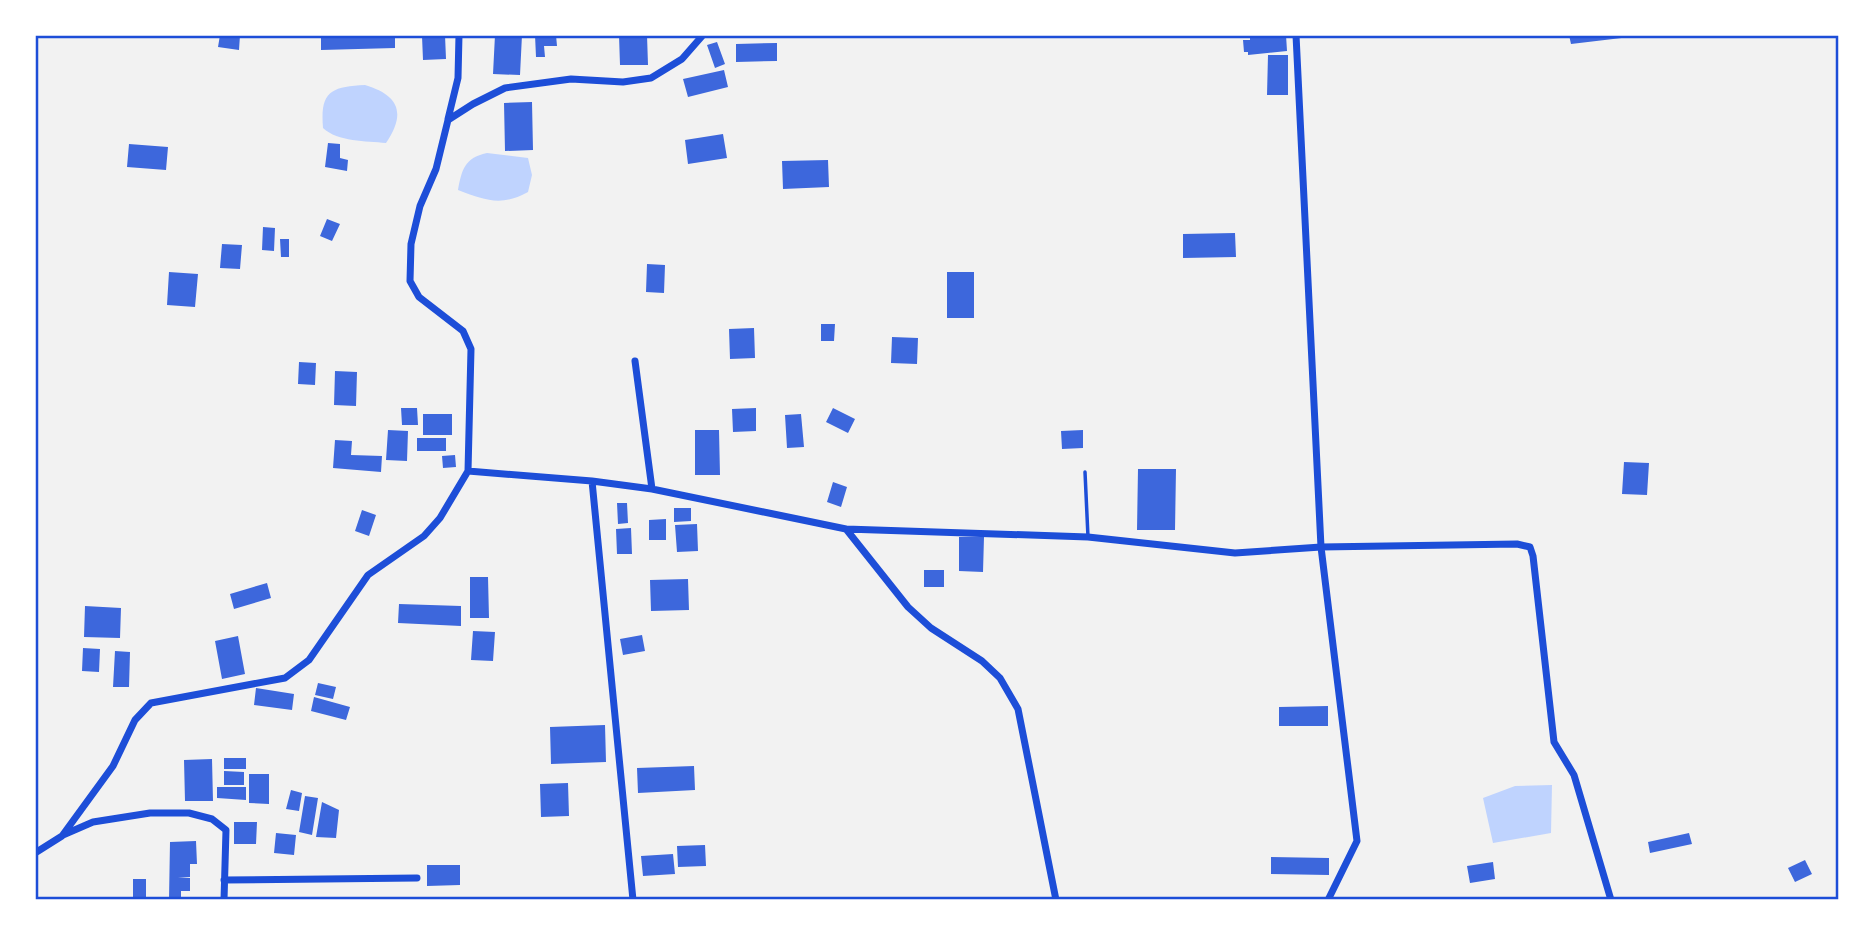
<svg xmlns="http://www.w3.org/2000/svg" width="1874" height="935" font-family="'Golos Text',sans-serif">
  <rect width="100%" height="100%" fill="#f2f2f2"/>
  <!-- water -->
  <path fill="#bfd3fe" d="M365,85C398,95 407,112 386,143C366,141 338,142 323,128C320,91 331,87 365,85Z
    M487,153L528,158L532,175L528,192C501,207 485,200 458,190C462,170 464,158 487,153Z
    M1552,785L1551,833L1493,843L1483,798L1515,786Z"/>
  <!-- building -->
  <path fill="#3d67dc" d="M220,35H240L239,50L218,47Z
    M321,35H395V48L321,50Z
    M445,35L446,59L423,60L422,36Z
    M495,35H522L520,75L493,74Z
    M535,35H556L557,46H544L545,57H536Z
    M619,35H647L648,65H620Z
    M1250,35H1286L1287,51L1248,55V52H1244L1243,40H1250Z
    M1569,35H1630V37L1571,44Z
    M717,42L725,64L715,68L707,45Z
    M777,43V61L736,62V44Z
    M1268,55H1288V95H1267Z
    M724,70L728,87L688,97L683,79Z
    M532,102L533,150L505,151L504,103Z
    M723,134L727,158L688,164L685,140Z
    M328,143L340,144V158L348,160L347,171L325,167Z
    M129,144L168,147L166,170L127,167Z
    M828,160L829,187L783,189L782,161Z
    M327,219L340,224L332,241L320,236Z
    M263,227L275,228L274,251L262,250Z
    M1235,233L1236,257L1183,258V234Z
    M280,239H289V257H281Z
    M222,244L242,245L240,269L220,268Z
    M647,264L665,265L664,293L646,292Z
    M169,272L198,274L195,307L167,305Z
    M947,272H974V318H947Z
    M821,324H835L834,341H821Z
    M754,328L755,358L730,359L729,329Z
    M892,337L918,338L917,364L891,363Z
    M299,362L316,363L315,385L298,384Z
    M335,371L357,372L356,406L334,405Z
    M401,408H417L418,425H402Z
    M756,408V431L733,432L732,409Z
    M833,408L855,419L848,433L826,422Z
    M423,414H452V435H423Z
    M801,414L804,447L787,448L785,415Z
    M388,430L408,431L407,461L386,460Z
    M695,430H719L720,475H695Z
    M1083,430V448L1062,449L1061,431Z
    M417,438H446V451H417Z
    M335,440L352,441L351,455L382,456L381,472L333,468Z
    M455,455L456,467L443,468L442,456Z
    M1624,462L1649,463L1647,495L1622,494Z
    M1138,469H1176L1175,530H1137Z
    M833,482L847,487L841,507L827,502Z
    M617,503H627L628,523L618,524Z
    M674,508H691V521L674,522Z
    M362,510L376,515L369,536L355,531Z
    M666,519V540H649V520Z
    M697,524L698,551L677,552L675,525Z
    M631,528L632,554H617L616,529Z
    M959,537H984L983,572L959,571Z
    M924,570H944V587H924Z
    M470,577H488L489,618H470Z
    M688,579L689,610L651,611L650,580Z
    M267,583L271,598L234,609L230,594Z
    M399,604L461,606V626L398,623Z
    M85,606L121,608L120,638L84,637Z
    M473,631L495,632L493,661L471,660Z
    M642,635L645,651L623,655L620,639Z
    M238,636L245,674L222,679L215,641Z
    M83,648L100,649L99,672L82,671Z
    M115,651L130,652L129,687H113Z
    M318,683L336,687L333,699L315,695Z
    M256,688L294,694L292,710L254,705Z
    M314,697L350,707L346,720L311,711Z
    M1328,706V726H1279V707Z
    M605,725L606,762L551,764L550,727Z
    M224,758H246V769H224Z
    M212,759L213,801H185L184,760Z
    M694,766L695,790L638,793L637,768Z
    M224,771L244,772V785H224Z
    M249,774H269V804L249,803Z
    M568,783L569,816L541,817L540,784Z
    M217,787H246V800L217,798Z
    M291,790L302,793L299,811L286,809Z
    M305,796L318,798L312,835L299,832Z
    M322,802L339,810L336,838L316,837Z
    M234,822H257L256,844H234Z
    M276,833L296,835L294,855L274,853Z
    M1689,833L1692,844L1650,853L1648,842Z
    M196,841L197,864H190V877H178L190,878V891H181V900H169L170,842Z
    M705,845L706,866L678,867L677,846Z
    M673,854L675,874L643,876L641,856Z
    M1271,857L1329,858V875L1271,874Z
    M1805,860L1812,874L1795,882L1788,868Z
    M1493,862L1495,879L1470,883L1467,866Z
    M427,865H460V885L427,886Z
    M133,879H146V898H133Z"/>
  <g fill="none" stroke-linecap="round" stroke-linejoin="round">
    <!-- service -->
    <path stroke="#1d4ed8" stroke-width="3.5" d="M1085,472L1088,537"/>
    <!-- minor -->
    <path stroke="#1d4ed8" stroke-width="7" d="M1296,35L1321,547L1357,841L1328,900
      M448,119L458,78L459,35
      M635,361L652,489
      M468,471L471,349L463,331L419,297L410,281L411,244L420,206L436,169L448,120L473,104L505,88L571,79L623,82L651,78L682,59L703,35
      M592,481L633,900
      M846,529L1088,537L1235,553L1321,547L1517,544L1530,547L1533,556L1554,742L1574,775L1611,900
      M63,835L93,822L150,813H189L212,819L226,830L224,900
      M35,853L62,836L113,766L135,720L151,703L285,678L309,660L368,575L424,536L440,518L468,471L592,481L652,489L846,529L908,607L931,628L982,661L1000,678L1018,709L1056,900
      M224,880L417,878"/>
  </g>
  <!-- border -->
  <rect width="1874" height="935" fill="none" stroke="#ffffff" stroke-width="74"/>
  <rect x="37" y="37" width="1800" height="861" fill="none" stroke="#1d4ed8" stroke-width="2.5"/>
</svg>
